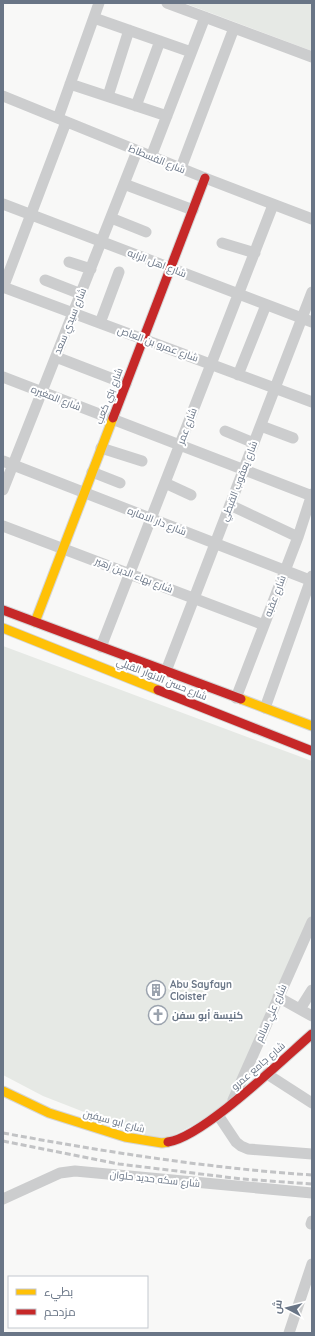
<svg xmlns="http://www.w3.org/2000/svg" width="315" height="1336" font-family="Quicksand,Cairo,sans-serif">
  <rect width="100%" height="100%" fill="#f8f8f7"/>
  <!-- green -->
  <path fill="#e6e9e5" d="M184,3H312V51Z
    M3,646L312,761V925L231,1105L161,1142L43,1096L3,1075Z"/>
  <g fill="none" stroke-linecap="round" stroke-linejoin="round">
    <defs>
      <path id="slow" d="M35,622L113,418
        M3,628L158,690
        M241,699L312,726
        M3,1091L49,1113L125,1137L162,1143L168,1142"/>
      <path id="jam" d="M113,418L205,178
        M3,610L241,699
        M158,690L312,751
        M168,1142C203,1137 282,1060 312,1034"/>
    </defs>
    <!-- slow casing -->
    <use href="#slow" stroke="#d4d5d6" stroke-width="11"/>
    <!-- jam casing -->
    <use href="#jam" stroke="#d4d5d6" stroke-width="11"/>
    <!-- street -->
    <path stroke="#cccdce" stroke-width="11" d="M167,3L312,57
      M94,18L191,52
      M70,84L167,116
      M3,96L205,178L312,219
      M108,96L129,30
      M136,106L160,41
      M58,118L99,3
      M151,157L205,17
      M181,168L234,28
      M124,184L193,210
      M3,204L312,322
      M111,218L146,232
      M222,243L255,253
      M69,262L91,269
      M45,280L81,294
      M3,287L312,402
      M3,288L66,122
      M100,323L119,272
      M56,357L126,384
      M238,375L266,305
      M3,377L312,496
      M261,426L293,438
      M225,431L254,443
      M101,448L142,461
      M3,461L312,581
      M92,472L120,483
      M165,483L191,495
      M3,490L137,151
      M230,505L298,537
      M3,526L264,625
      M101,647L273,205
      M166,671L312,292
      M236,698L298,537L312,494
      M265,708L312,576
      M278,997L312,1016
      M300,1009L312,990
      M267,1074L312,1103
      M233,1100L312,922
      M218,1115L236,1142L241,1146L248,1149L312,1154
      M3,1199L60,1173L75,1171L312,1193
      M311,1224L312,1221
      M289,1333L312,1264"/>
    <!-- slow -->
    <use href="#slow" stroke="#ffc107" stroke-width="9"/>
    <!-- jam -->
    <use href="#jam" stroke="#c62828" stroke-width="9"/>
    <!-- rail -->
    <path stroke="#c2c3c5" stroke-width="3" stroke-dasharray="6 3" stroke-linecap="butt" d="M3,1133C107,1152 207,1168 312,1175
      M3,1141L119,1164L242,1179L312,1184"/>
  </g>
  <!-- icons -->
  <defs>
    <symbol id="building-ring" viewBox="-11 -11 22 22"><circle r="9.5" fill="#fff" stroke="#9ba3ae" stroke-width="1.5"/><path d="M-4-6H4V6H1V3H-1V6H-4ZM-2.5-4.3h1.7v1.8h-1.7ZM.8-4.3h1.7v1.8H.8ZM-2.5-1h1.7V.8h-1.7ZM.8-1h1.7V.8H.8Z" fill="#9ba3ae"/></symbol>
    <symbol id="church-ring" viewBox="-11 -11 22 22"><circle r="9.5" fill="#fff" stroke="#9ba3ae" stroke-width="1.5"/><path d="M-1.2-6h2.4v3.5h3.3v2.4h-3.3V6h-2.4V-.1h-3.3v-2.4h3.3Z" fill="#9ba3ae"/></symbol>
  </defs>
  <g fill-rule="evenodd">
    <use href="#building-ring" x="145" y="979" width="22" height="22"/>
    <use href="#church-ring" x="147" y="1004" width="22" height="22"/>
  </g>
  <g text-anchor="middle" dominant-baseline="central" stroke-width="4" stroke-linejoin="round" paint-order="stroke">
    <!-- street labels -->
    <g font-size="10" fill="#697586" stroke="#fff">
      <text transform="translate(157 159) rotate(22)">شارع الفسطاط</text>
      <text transform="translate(157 263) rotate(21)">شارع اهل الرايه</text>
      <text transform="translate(70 321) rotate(-68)">شارع سيدي سعد</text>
      <text transform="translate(158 344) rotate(20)">شارع عمرو بن العاص</text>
      <text transform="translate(109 396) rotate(-69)">شارع بني كعب</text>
      <text transform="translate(56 398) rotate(21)">شارع المغيره</text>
      <text transform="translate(187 426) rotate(-69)">شارع عمر</text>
      <text transform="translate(239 481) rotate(-69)">شارع يعقوب القبطي</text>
      <text transform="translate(157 521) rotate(21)">شارع دار الاماره</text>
      <text transform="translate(134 575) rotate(21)">شارع بهاء الدين زهير</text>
      <text transform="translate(275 596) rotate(-69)">شارع عقبه</text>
      <text transform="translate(162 679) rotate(22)">شارع حسن الانوار القبلي</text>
      <text transform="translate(271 1013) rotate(-66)">شارع علي سالم</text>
      <text transform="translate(258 1066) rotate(-41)">شارع جامع عمرو</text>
      <text transform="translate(114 1121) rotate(15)">شارع ابو سيفين</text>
      <text transform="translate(155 1179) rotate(6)">شارع سكه حديد حلوان</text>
    </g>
    <!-- poi labels -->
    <g font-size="10" font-weight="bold" fill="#697586" stroke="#fff" text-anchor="start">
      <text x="170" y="984">Abu Sayfayn<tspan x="170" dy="12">Cloister</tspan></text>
      <text x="172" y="1015">كنيسة أبو سفن</text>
    </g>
  </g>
  <!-- border -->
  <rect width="315" height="1336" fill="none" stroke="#697586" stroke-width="8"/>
  <!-- legend -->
  <rect x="8" y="1276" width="140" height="52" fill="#ffffff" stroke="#c3c8cf"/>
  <rect x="16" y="1289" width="20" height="6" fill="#ffc107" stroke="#c3c8cf"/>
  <text x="44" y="1296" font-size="12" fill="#697586">بطيء</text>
  <rect x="16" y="1309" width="20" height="6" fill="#c62828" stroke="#c3c8cf"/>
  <text x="44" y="1316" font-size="12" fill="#697586">مزدحم</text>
  <!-- north arrow -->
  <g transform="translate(287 1308) rotate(277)" stroke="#ffffff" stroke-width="3" paint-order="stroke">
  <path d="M0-3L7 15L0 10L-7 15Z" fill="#697586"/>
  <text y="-6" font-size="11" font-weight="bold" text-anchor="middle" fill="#697586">ش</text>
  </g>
</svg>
